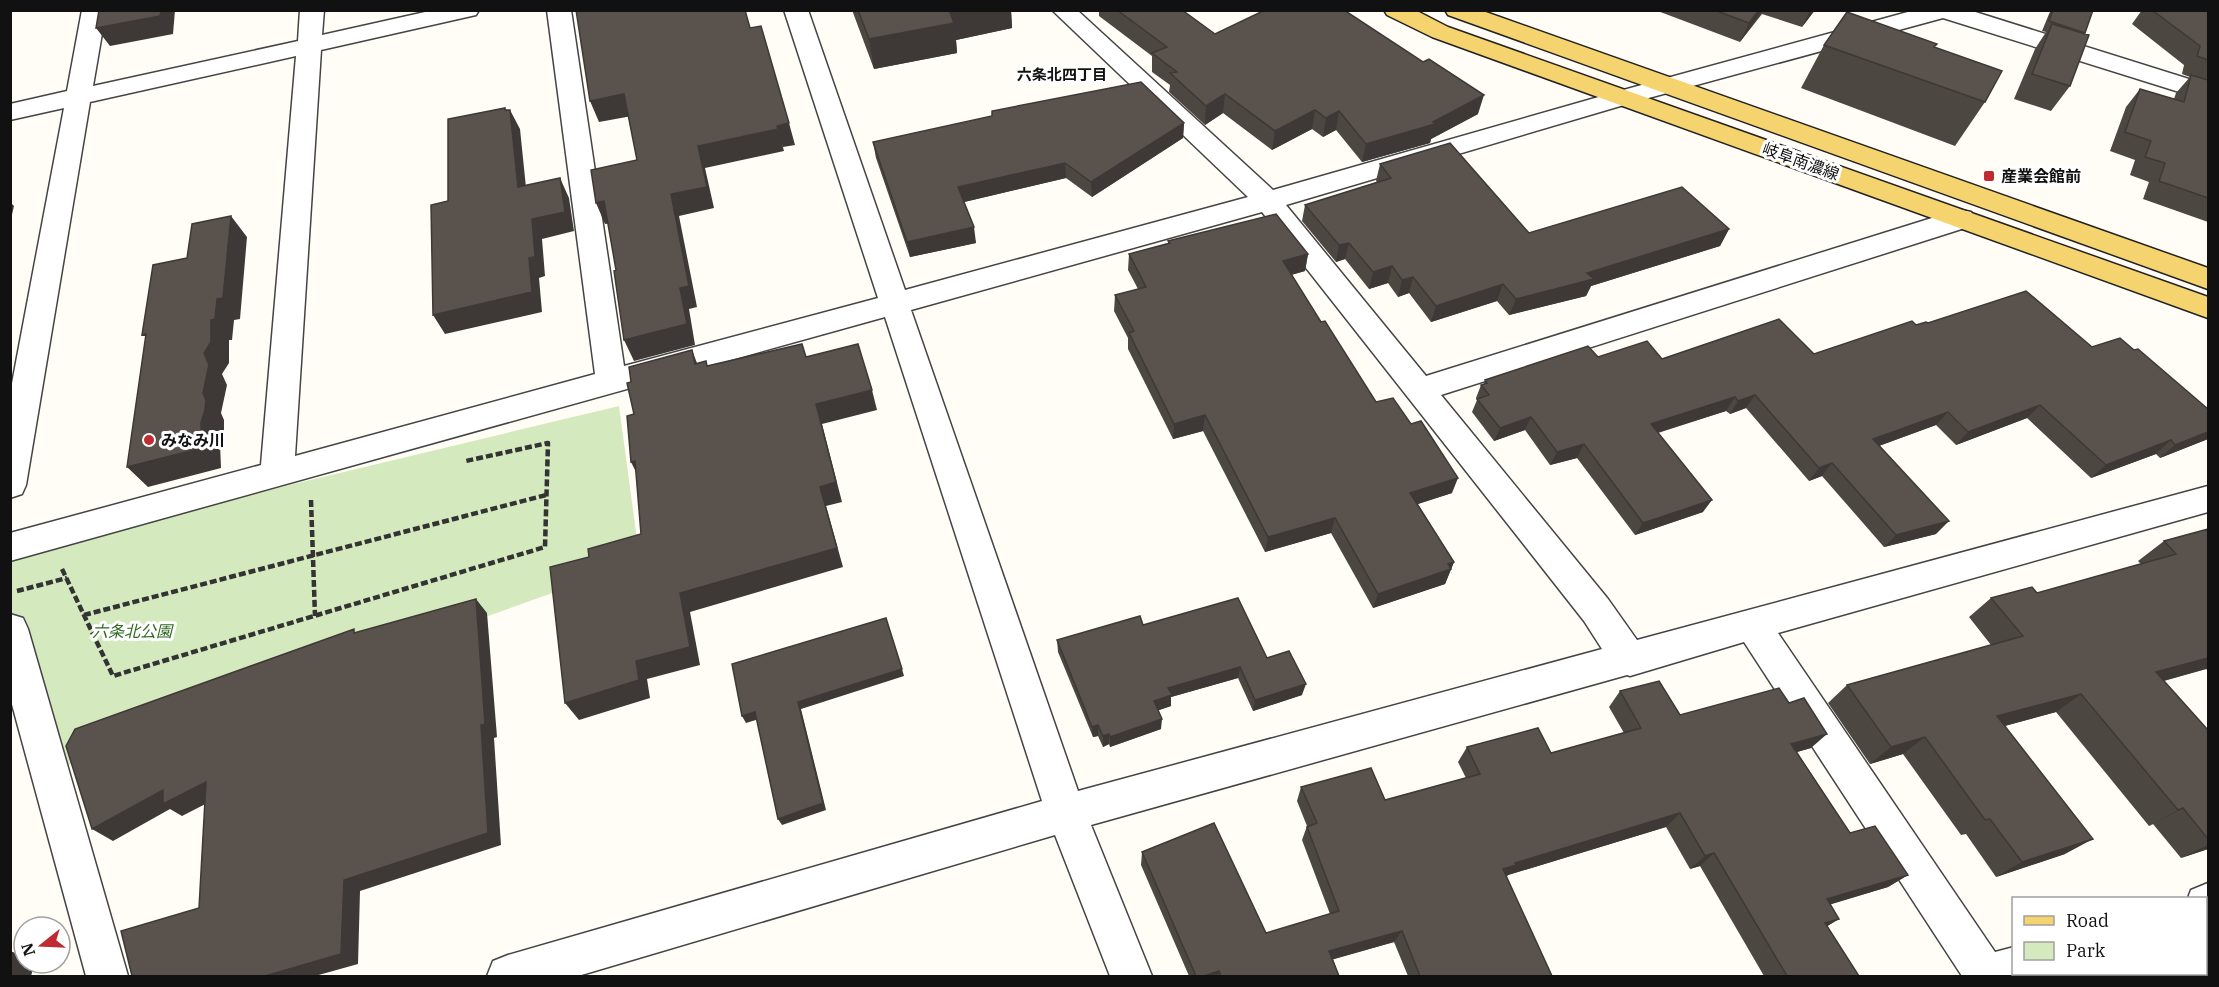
<svg xmlns="http://www.w3.org/2000/svg" width="2219" height="987" font-family="'IBM Plex Serif','Noto Sans JP',serif">
  <rect width="100%" height="100%" fill="#fffdf5"/>
  <!-- green -->
  <path fill="#d5e9be" d="M619,406L640,562L54,770L11,611L10,552Z"/>
  <g fill="none" stroke-linecap="round" stroke-linejoin="round">
    <defs>
      <path id="minor" d="M82,10H106L93,86L298,41L300,10H324L322,35L434,10H479L476,15L321,50L295,456L595,374L547,10H571L624,366L878,298L784,10H808L905,290L1248,197L1052,10H1077L1273,190L1616,92L1915,10H1969L2208,85V101L1943,18L1634,102L1286,205L1426,376L1951,212L1961,210L1971,212L1975,219L1971,226L1441,395L1608,599L1637,640L2208,486V512L1778,633L1995,952L2014,947V974H2033L2032,976H1962L1744,642L1630,676L1627,675L1091,825L1152,976H1110L1055,835L578,976H487L493,961L508,955L1042,801L885,317L10,561V533L261,465L296,56L90,102L26,485L22,494L10,498V394L64,108L10,120V104L67,91ZM1262,212L1584,621L1602,649L1078,791L911,310Z
        M10,614L23,618L28,629L128,976H86L10,697Z
        M2208,883V925L2206,926V898H2188L2191,890Z"/>
      <path id="major" d="M1384,10H1415L1448,27L2208,297V318L1432,37L1387,15Z
        M1445,10H1480L2208,268V289L1448,15Z"/>
    </defs>
    <!-- minor casing -->
    <use href="#minor" stroke="#444" stroke-width="3"/>
    <!-- major casing -->
    <use href="#major" stroke="#222" stroke-width="3"/>
    <!-- path -->
    <path stroke="#333" stroke-width="4.5" stroke-dasharray="7 3" stroke-linecap="butt" d="M311,500L315,616
      M62,569L113,676L545,547L548,443L466,461
      M17,591L67,578
      M84,615L546,495"/>
    <!-- minor -->
    <use href="#minor" fill="#fff" fill-rule="evenodd"/>
    <!-- major -->
    <use href="#major" fill="#f5d46f" fill-rule="evenodd"/>
  </g>
  <!-- wall -->
  <path fill="#4d4742" d="M852,10H1011L1012,28L956,40L957,53L874,69Z
    M1099,10H1182L1215,34L1478,114L1431,139L1430,143L1362,162L1336,130L1323,137L1312,129L1272,150L1223,113L1205,125L1169,92L1170,85L1152,72V56L1099,16Z
    M1655,10H1815L1802,27L1762,14L1740,42Z
    M2051,10H2093L2084,33L2070,86L2051,111L2014,99L2035,49L2046,32L2042,31L2049,14Z
    M2142,10H2208V222L2143,199L2149,182L2130,175L2135,160L2110,151L2126,107L2140,89L2174,99L2176,93L2190,77L2182,74L2184,65L2132,24Z
    M1824,45L1935,47L1985,102L1955,146L1801,88Z
    M1184,123L1183,138L1092,197L1066,178L964,202L976,243L910,257L876,158L873,142Z
    M1380,164L1529,233L1729,229L1720,246L1591,286L1586,296L1509,315L1497,301L1431,322L1409,293L1398,297L1388,283L1369,289L1345,259L1336,262L1302,221L1305,205L1377,182L1376,181Z
    M1168,241L1308,254L1305,271L1291,275L1321,322L1376,402L1452,493L1418,504L1454,562L1445,584L1373,608L1331,533L1265,552L1203,431L1173,439L1128,349V338L1114,311L1115,295L1138,289L1128,270L1129,254L1168,244Z
    M1928,323L2092,347L2134,350L2208,409V439L2160,458L2156,454L2091,478L2027,418L1956,445L1936,425L1879,446L1936,534L1884,547L1822,476L1809,481L1746,408L1730,414L1726,411L1658,433L1703,512L1635,535L1577,458L1550,465L1525,430L1494,441L1472,412L1477,400L1476,398L1481,385L1484,384L1485,380L1598,357L1662,359L1814,354L1916,325Z
    M2208,529V671L2206,669L2164,681L2208,730V849L2181,858L2153,824L2149,826L2056,712L2005,726L2065,854L1996,877L1966,834L1961,835L1903,754L1870,764L1828,703L1847,685L1991,645L1969,617L1991,598L2037,593L2141,564L2138,561L2164,541Z
    M1143,625L1267,658L1302,695L1253,711L1238,678L1171,697V706L1158,710L1161,729L1110,747L1109,744L1103,747L1098,736L1093,737L1058,652L1057,640Z
    M1620,691L1680,715L1811,748L1797,752L1850,833L1908,875L1888,887L1830,904L1839,919L1827,926L1859,976H1764L1700,866L1690,869L1666,827L1508,875L1506,877L1552,976H1408L1394,942L1333,959L1339,976H1189L1141,865L1142,852L1266,933L1330,914L1302,840L1307,826L1297,801L1301,787L1385,800L1466,778L1458,762L1467,747L1551,753L1624,733L1609,707Z"/>
  <!-- shaded-wall -->
  <path fill="#3e3936" d="M161,10H175L173,34L110,46L96,28Z
    M1011,10L1012,28L956,40L957,53L874,69L869,39L948,11Z
    M1759,10H1763L1740,42L1749,23Z
    M1810,10H1815L1802,27Z
    M624,94L632,116L599,122L590,101Z
    M1225,94L1223,113L1205,125L1206,106Z
    M1484,95L1478,114L1431,139L1430,143L1362,162L1366,144L1433,122Z
    M505,108L511,121L510,110L520,129L528,207L518,187Z
    M1315,110L1312,129L1272,150L1275,131Z
    M1339,111L1336,130L1323,137L1326,118Z
    M789,123L795,145L783,147L777,126Z
    M1184,123L1183,138L1092,197L1091,182Z
    M778,129L784,151L705,168L714,208L679,216L697,307L689,309L695,345L634,361L624,340L680,288L671,194L698,146Z
    M1065,163L1066,178L960,203L958,187Z
    M560,178L569,198L574,231L542,239L545,276L539,278L542,312L445,334L433,315L532,219Z
    M604,201L613,223L605,224L596,203Z
    M10,202L14,206L10,223Z
    M231,216L247,237L240,319L234,320L232,340H229V363L222,374L227,385L221,413L224,420V430L220,443L221,468L148,487L127,467L201,423L204,353L211,320L217,299Z
    M974,227L976,243L910,257L907,242Z
    M1729,229L1720,246L1591,286L1586,296L1509,315L1516,299L1587,273Z
    M1349,243L1345,259L1336,262L1339,245Z
    M1308,254L1305,271L1280,278L1283,261Z
    M1392,266L1388,283L1369,289L1373,272Z
    M1413,277L1409,293L1398,297L1402,280Z
    M1503,284L1497,301L1431,322L1436,306Z
    M692,350L700,371L695,364Z
    M872,390L877,410L822,424L842,502L826,506L843,567L690,612L700,665L647,679L650,698L579,720L565,703L636,661L680,593L820,487L816,404Z
    M1755,395L1746,408L1730,414L1738,401Z
    M1735,397L1726,411L1643,437L1651,424Z
    M2040,405L2027,418L1956,445L1968,432Z
    M1948,412L1936,425L1862,452L1873,439Z
    M1205,415L1203,431L1173,439L1174,424Z
    M1531,417L1525,430L1494,441L1500,428Z
    M2208,432V439L2160,458L2175,445Z
    M2171,440L2156,454L2091,478L2106,465Z
    M1584,444L1577,458L1550,465L1557,452Z
    M635,461L641,482L631,462Z
    M1832,463L1822,476L1809,481L1819,468Z
    M1458,478L1452,493L1405,508L1410,493Z
    M1712,500L1703,512L1635,535L1643,523Z
    M1335,518L1331,533L1265,552L1268,537Z
    M1949,521L1936,534L1884,547L1896,535Z
    M1454,562L1445,584L1373,608L1378,594Z
    M476,599L487,613L497,737L494,738L501,845L360,891L358,964L315,976H265L344,880L481,725Z
    M2208,658V667L2206,669L2129,690L2156,672Z
    M1240,667L1238,678L1171,697V706L1154,712V701L1168,688Z
    M902,669L904,676L801,709L826,810L782,825L778,819L798,702Z
    M1306,684L1302,695L1253,711L1255,700Z
    M2081,694L2056,712L1974,734L1997,716Z
    M755,712L759,719L746,723L742,716Z
    M1162,719L1161,729L1110,747V737Z
    M1098,725V736L1093,737L1092,727Z
    M1109,734V744L1103,747V736Z
    M1827,734L1811,748L1775,758L1791,744Z
    M1925,737L1903,754L1870,764L1891,747Z
    M206,782L225,794L182,816L170,809L113,841L92,829L163,790Z
    M2183,808L2153,824L2149,826L2178,810Z
    M1680,813L1666,827L1508,875L1506,878L1503,869L1515,863Z
    M2093,839L2065,854L1996,877L2022,862Z
    M2208,845V849L2181,858Z
    M1714,853L1700,866L1690,869L1705,856Z
    M1908,875L1888,887L1809,911L1827,899Z
    M1839,919L1821,930L1825,923Z
    M1402,931L1394,942L1324,962L1329,951Z
    M10,951L24,956V963H35L31,976H10Z
    M1219,971L1218,976H1204Z"/>
  <!-- building -->
  <path fill="#59524d" stroke="#3e3936" stroke-width="1.5" d="M99,10H161L160,16L96,28Z
    M576,10H745L750,28L761,26L789,123L777,126L778,129L698,146L707,187L671,194L689,286L680,288L687,324L624,340L614,271L616,270L604,201L596,203L591,170L637,160L624,94L590,101Z
    M858,10H949L954,23L869,39Z
    M1117,10H1182L1215,34L1265,10H1344L1423,62L1429,59L1484,95L1433,122L1435,124L1366,144L1339,111L1326,118L1315,110L1275,131L1225,94L1206,106L1170,73L1177,72L1152,53L1167,47Z
    M1714,10H1759L1749,23Z
    M2053,10H2093L2085,33L2049,21Z
    M2152,10H2208V60L2197,56L2200,46Z
    M1847,12L1937,44L1934,47L2002,71L1985,102L1824,45Z
    M2052,24L2089,35L2070,86L2032,74Z
    M2191,75L2208,80V198L2159,181L2165,163L2145,157L2151,141L2125,132L2140,89L2184,102Z
    M1141,82L1184,123L1091,182L1065,163L958,187L974,227L907,242L873,142L992,116V111Z
    M505,108V110H510L518,187L560,178L565,212L532,219L535,257L529,258L532,292L433,315L431,205L448,201V119Z
    M1450,143L1529,233L1682,187L1729,229L1587,273L1594,279L1516,299L1503,284L1436,306L1413,277L1402,280L1392,266L1373,272L1349,243L1339,245L1305,205L1391,178L1380,164Z
    M1276,214L1308,254L1283,261L1321,322L1325,321L1376,402L1393,398L1411,424L1421,421L1458,478L1410,493L1454,562L1448,564L1451,569L1378,594L1335,518L1268,537L1205,415L1174,424L1129,333L1134,331L1115,295L1146,287L1129,254L1170,243L1168,241Z
    M231,216L223,298L217,299L215,319L211,320V342L204,353L209,365L203,393L206,400L205,410L201,423L202,448L127,467L146,334L142,335L153,265L187,258L192,224Z
    M2026,291L2092,347L2120,338L2134,350L2138,349L2208,409V432L2175,445L2171,440L2106,465L2040,405L1968,432L1948,412L1873,439L1949,521L1896,535L1832,463L1819,468L1755,395L1738,401L1735,397L1651,424L1712,500L1643,523L1584,444L1557,452L1531,417L1500,428L1477,399L1489,395L1481,385L1487,383L1485,380L1588,346L1598,357L1647,341L1662,359L1779,319L1814,354L1912,321L1916,325L1926,322L1928,323Z
    M802,344L806,357L858,344L872,390L816,404L836,482L820,487L837,548L680,593L690,647L636,661L639,680L565,703L550,567L589,557L588,549L641,534L635,461L631,462L627,416L634,414L627,383L631,382L629,367L692,350L695,364L706,361L707,366Z
    M2208,529V658L2156,672L2208,730V839L2183,808L2178,810L2081,694L1997,716L2093,839L2022,862L1990,819L1985,820L1925,737L1891,747L1847,685L2023,636L1991,598L2032,587L2037,593L2176,554L2164,541Z
    M1238,598L1267,658L1289,651L1306,684L1255,700L1240,667L1168,688L1172,695L1154,701L1162,719L1110,737L1109,734L1103,736L1098,725L1092,727L1057,640L1140,616L1143,625Z
    M476,599L485,724L481,725L488,833L344,880L341,954L265,976H132L121,931L199,908L206,782L163,804V790L92,829L66,746L75,729L354,629V633Z
    M886,618L902,669L798,702L823,803L778,819L755,712L742,716L732,664Z
    M1659,681L1680,715L1779,688L1789,703L1804,698L1827,734L1791,744L1850,833L1875,826L1908,875L1827,899L1839,919L1825,923L1859,976H1787L1714,853L1705,856L1680,813L1515,863L1516,865L1503,869L1552,976H1420L1402,931L1329,951L1339,976H1221L1219,971L1204,976H1196L1142,852L1214,823L1266,933L1339,911L1307,827L1317,823L1301,787L1371,768L1385,800L1480,774L1467,747L1538,728L1551,753L1641,728L1620,691Z
    M2208,963V976H2170L2179,974H2205V964Z"/>
  <!-- markers -->
  <g fill="#bf2b32" stroke="#fff" stroke-width="2">
    <rect x="1983" y="170" width="12" height="12" rx="3"/>
    <circle cx="149" cy="440" r="6"/>
  </g>
  <g text-anchor="middle" dominant-baseline="central" stroke-width="6" stroke-linejoin="round" paint-order="stroke">
    <!-- far-neighbourhood labels -->
    <g font-size="15" font-weight="bold" fill="#111" stroke="#fff">
      <text x="1062" y="74">六条北四丁目</text>
    </g>
    <!-- street labels -->
    <g font-size="16" fill="#111" stroke="#fff">
      <text transform="translate(1801 161) rotate(20)">岐阜南濃線</text>
    </g>
    <!-- poi labels -->
    <g font-size="16" font-weight="bold" fill="#111" stroke="#fff" text-anchor="start">
      <text x="2001" y="176">産業会館前</text>
      <text x="161" y="440">みなみ川</text>
    </g>
    <!-- park labels -->
    <g font-size="16" font-style="italic" fill="#306821" stroke="#fff">
      <text x="132" y="631">六条北公園</text>
    </g>
  </g>
  <!-- border -->
  <rect width="2219" height="987" fill="none" stroke="#111111" stroke-width="24"/>
  <!-- legend -->
  <rect x="2012" y="897" width="195" height="78" fill="#ffffff" stroke="#a0a0a0" stroke-width="1.5"/>
  <rect x="2024" y="916" width="30" height="9" fill="#f5d46f" stroke="#a0a0a0" stroke-width="1.5"/>
  <text x="2066" y="927" font-size="18" fill="#111111">Road</text>
  <rect x="2024" y="942" width="30" height="18" fill="#d5e9be" stroke="#a0a0a0" stroke-width="1.5"/>
  <text x="2066" y="957" font-size="18" fill="#111111">Park</text>
  <!-- north arrow -->
  <g transform="translate(42 945) rotate(252)"><circle r="28" fill="#ffffff" stroke="#a0a0a0" stroke-width="1.5"/>
  <path d="M0-4.5L10 22L0 15L-10 22Z" fill="#bf2b32"/>
  <text y="-9" font-size="16" font-weight="bold" text-anchor="middle" fill="#111111">N</text>
  </g>
</svg>
